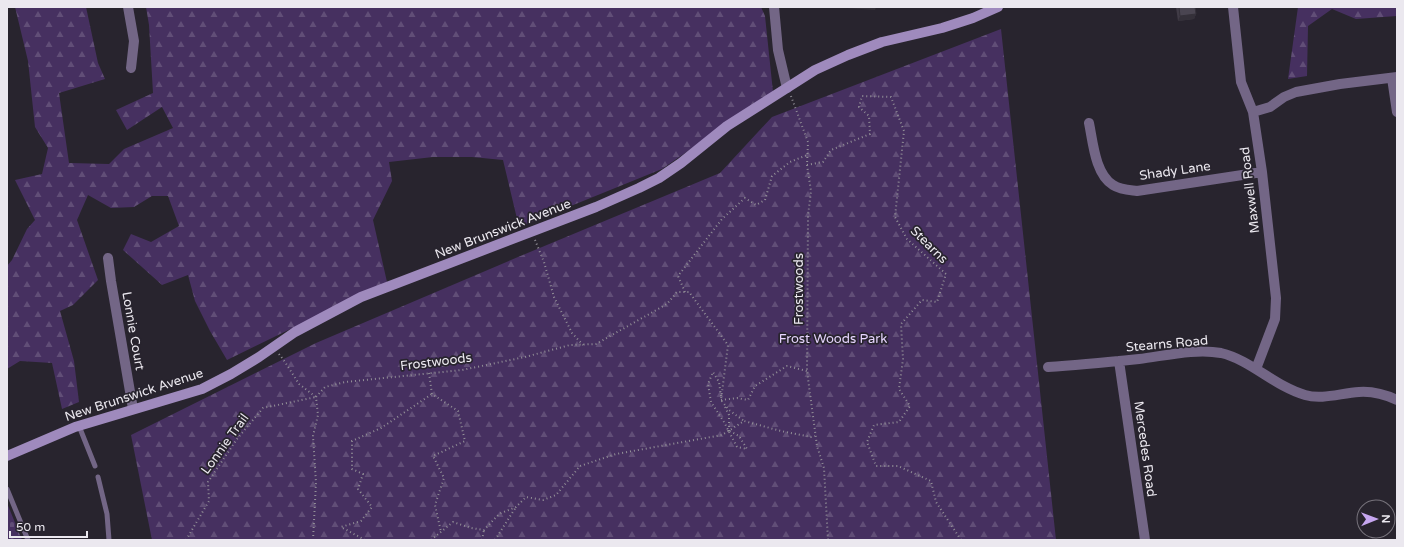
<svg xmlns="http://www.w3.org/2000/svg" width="1404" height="547" font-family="'Varela Round',sans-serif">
  <defs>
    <pattern id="forest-firs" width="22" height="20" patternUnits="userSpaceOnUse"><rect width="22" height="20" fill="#463060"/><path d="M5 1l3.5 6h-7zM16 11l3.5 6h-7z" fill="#614e77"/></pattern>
    <pattern id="cemetery-stones" width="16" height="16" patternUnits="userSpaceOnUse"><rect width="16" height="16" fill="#463060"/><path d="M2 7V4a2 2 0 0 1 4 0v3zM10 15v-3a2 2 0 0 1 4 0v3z" fill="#614e77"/></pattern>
  </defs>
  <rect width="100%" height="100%" fill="#28242e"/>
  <!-- forest -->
  <path fill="url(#forest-firs)" d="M15,7H86L98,63L105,79L59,93L69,163L109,164L124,149L173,128L162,107L127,130L116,110L153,93L149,25L146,7H761L765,16L773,92L662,169L519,227L503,160L472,157H433L389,162L392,181L373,220L387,282L227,360L210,331L195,301L188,275L162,285L123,250L131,234L151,242L179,226L168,196H152L134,207L111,208L88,195L77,220L98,280L73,305L60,311L74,361L79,402L62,409L52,363L20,361L7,369V266L12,260L27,229L35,220L15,180L42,174L48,148L35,127L28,61Z
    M1298,7H1397V16L1356,19L1332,9L1308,26L1307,76L1288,79Z
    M1001,29L1056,540H152L131,435L316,343L518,257L720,173L772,117Z"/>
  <!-- cemetery -->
  <path fill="url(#cemetery-stones)" d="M7,503L22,540H7Z"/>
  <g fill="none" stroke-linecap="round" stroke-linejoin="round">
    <!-- path -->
    <path stroke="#928f97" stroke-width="2" stroke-dasharray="1 3" stroke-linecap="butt" d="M791,96L808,142L807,165L811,191L808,216L807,371L817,446L824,468L828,540
      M807,165L823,162L831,150L870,134L869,116L859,107L862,96L891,97L904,131L895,217L907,239L946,274L937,302L922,300L901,324L903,359L899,389L910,406L899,422L874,425L867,442L876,466H898L931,481L936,502L961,540
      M535,240L544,262L554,297L572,333L583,345
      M685,292L678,276L722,219L745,198L756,205L765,200L772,176L790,162L807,155
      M279,354L285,362L299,384L316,397
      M429,373L432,394L458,411L465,441L433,456L444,478L435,505L441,532
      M721,396L719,382L713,372L708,384L711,402L724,422L737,447L747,449L739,436L730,431
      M721,400L737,398L748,400L755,386L787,366L807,371
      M725,407L729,415V431
      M186,540L209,501L208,482L237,439L263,408L316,397
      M313,540L316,483L313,436L318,415L316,397L325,387L345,382L462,370L525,357L570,345L596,344L667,304L677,292H689L728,345L721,400L729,410L744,421
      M365,540L341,527L361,521L372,507L358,489L363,474L352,469V441L381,428L432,394
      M431,540L453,522L471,528L484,530L499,514L516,507L526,497L543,500L556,495L580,466L616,454L722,435L744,421L781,431L811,437L815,436
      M482,540L484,530
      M495,540L516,507"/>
    <!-- lane -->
    <path stroke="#736686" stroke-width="5" d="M79,426L95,466
      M98,477L107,514L109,540
      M7,489L28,540"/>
    <!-- street -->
    <path stroke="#736686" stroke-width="10" d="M128,7L134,41L131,68
      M774,7L778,50L787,88
      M1233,7L1241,82L1253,112L1262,172L1276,298L1275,319L1256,369
      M1392,78L1397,112
      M1253,112L1270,107L1284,97L1296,92L1340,84L1397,77
      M1089,123C1093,142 1095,174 1113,185C1121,190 1129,190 1137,191L1262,172
      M108,258L111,281L133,409
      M1119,361L1145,540
      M1048,367C1079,365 1109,362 1139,359C1164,356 1196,348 1221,353C1251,360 1274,386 1305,395C1322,400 1341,393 1359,392C1373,391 1384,394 1397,400"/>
    <!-- secondary -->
    <path stroke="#9f8abd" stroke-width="10" d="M7,456L75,427L202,389L231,374L259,357L295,332L361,297L596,207L639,188L659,178L681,163L727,126L815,70L848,55L882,42L942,28L973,18L998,7"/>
  </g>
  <!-- wall -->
  <path fill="#403b46" d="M1176,7H1195L1196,14L1194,19L1178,21Z"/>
  <!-- shaded-wall -->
  <path fill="#343039" d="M847,7H876L875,10L847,8Z
    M1196,14L1194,19L1178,21L1180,16Z"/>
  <!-- building -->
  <path fill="#4a4551" stroke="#343039" d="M1179,7H1195L1196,14L1180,16Z"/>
  <g text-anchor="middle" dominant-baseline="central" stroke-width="3.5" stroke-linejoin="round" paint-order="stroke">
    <!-- street labels -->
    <g font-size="13" fill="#ebe8ef" stroke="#28242e">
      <text transform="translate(1175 171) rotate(-8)">Shady Lane</text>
      <text transform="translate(1250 190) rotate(-97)">Maxwell Road</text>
      <text transform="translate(503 229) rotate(-21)">New Brunswick Avenue</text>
      <text transform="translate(929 245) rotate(45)">Stearns</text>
      <text transform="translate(799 289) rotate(-90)">Frostwoods</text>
      <text transform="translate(133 331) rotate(80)">Lonnie Court</text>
      <text transform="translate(1167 344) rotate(-5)">Stearns Road</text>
      <text transform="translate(436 362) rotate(-7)">Frostwoods</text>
      <text transform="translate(134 395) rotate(-18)">New Brunswick Avenue</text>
      <text transform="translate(225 444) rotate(-54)">Lonnie Trail</text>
      <text transform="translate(1145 449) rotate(82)">Mercedes Road</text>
    </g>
    <!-- park labels -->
    <g font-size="13" fill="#e7d6ff" stroke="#28242e">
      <text x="833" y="339">Frost Woods Park</text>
    </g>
  </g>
  <!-- border -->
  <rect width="1404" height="547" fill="none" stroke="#ebe8ef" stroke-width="16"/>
  <!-- north arrow -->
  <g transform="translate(1376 519) rotate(89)"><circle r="19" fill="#28242e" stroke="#76727b"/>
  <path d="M0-3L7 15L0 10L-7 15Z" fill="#c6a6f0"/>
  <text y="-6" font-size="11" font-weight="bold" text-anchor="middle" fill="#ebe8ef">N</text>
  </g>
  <!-- scale -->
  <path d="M10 531v6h77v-6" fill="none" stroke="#ebe8ef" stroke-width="2"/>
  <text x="16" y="531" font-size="12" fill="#ebe8ef" stroke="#28242e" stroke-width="3" paint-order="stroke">50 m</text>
</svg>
